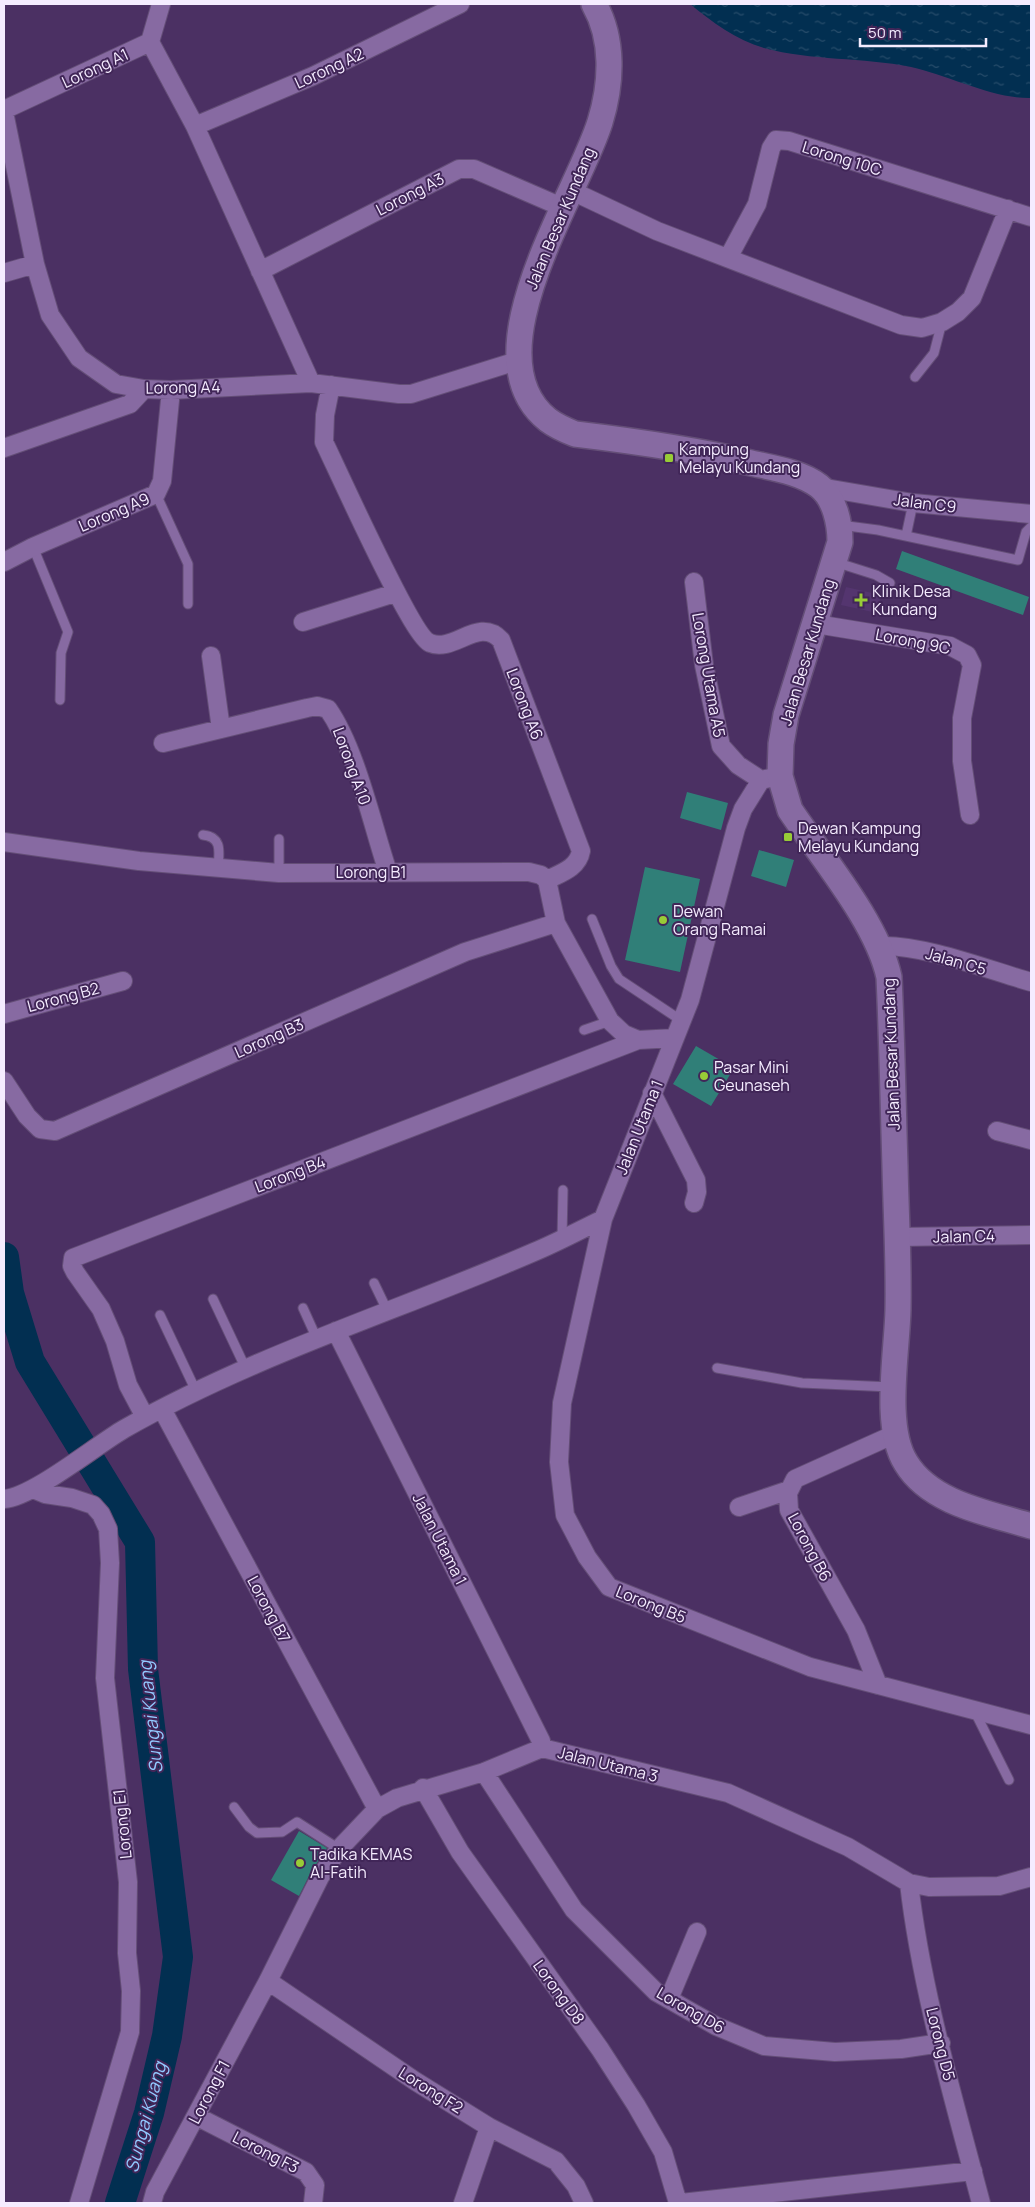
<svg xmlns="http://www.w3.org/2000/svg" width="1035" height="2207" font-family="Manrope,sans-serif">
  <defs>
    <pattern id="water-ripples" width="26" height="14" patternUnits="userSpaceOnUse" patternTransform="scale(1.25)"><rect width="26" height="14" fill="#022f51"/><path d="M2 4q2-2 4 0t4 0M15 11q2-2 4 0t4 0" fill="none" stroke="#284d6b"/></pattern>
  </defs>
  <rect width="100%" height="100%" fill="#4b3063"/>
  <!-- built -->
  <path fill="#54356f" d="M846,587L881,595L877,613L841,605Z"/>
  <!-- water -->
  <path fill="url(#water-ripples)" d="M690,4H1031V98C993,99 948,75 911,67C862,57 812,61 764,48C736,40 712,22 690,4Z"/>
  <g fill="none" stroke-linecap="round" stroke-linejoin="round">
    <!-- river -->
    <path stroke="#022f51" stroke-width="30" d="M4,1257L9,1293L30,1362L140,1542L143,1669L178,1957L167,2036L149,2113L120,2203"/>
  </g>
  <!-- building -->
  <path fill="#307f78" d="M902,551L1029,597L1023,615L896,569Z
    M687,792L728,803L721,830L680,818Z
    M759,850L794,860L786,887L751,876Z
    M645,867L700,879L680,972L625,960Z
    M696,1046L734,1068L711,1106L673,1084Z
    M299,1831L327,1848L311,1872L299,1896L271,1880Z"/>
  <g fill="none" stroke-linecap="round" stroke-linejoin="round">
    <defs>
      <path id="lane" d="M915,377L934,353L942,322
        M156,494L188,564V604
        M840,525L878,530L1018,560L1026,532L1031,527
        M906,536L913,503
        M33,547L68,632L61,653L60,700
        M835,562L876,575L890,583
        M203,835C223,837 219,853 218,868
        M279,873V839
        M592,919L611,966L619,979L682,1021
        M584,1030L610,1021
        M562,1239L563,1190
        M374,1283L387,1310
        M213,1299L246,1369
        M303,1308L317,1339
        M160,1315L196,1391
        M717,1368L802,1383L891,1387
        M975,1712L1009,1780
        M234,1807L249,1827L257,1833L282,1832L297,1822L339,1849"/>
      <path id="street" d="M150,42L195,126L311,383
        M4,110L150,42L161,4
        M4,112L35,264L50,315L79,358L116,384L144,389L171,390L311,383L399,394H411L520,360
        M195,126L313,76L460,4
        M572,191L657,231L901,325L922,328L942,322L958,312L972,298L1008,209
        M728,258L757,204L771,148L776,140L789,141L1031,217
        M260,271L459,169H474L564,208
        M4,273L35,264
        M331,385L325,415L324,442C338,471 412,636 430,643C454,653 479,616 501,640L581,851C578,868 561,873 547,880
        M4,448L130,404L144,389
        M820,487L913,503L1031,514
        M4,562L33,547L156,494L162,481L171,390
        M694,582L704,665L721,746L738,765L761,780
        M303,622L395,593
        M816,624L950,646L967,655L972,665L962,718V761L970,815
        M211,656L221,729
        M163,743L307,708L317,706L328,709C356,749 372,824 388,872
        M4,842L139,861L279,873L529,872L541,875L547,880L556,923L610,1021L624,1034L638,1040
        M880,946C922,944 989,970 1031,982
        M4,1014L123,981
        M4,1081L27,1116L40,1129L55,1131L465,952L556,923
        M652,1093L696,1180L697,1192L694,1203
        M997,1131L1031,1140
        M603,1219L562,1403L559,1462L565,1515L587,1557L609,1587L810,1667L1031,1725
        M897,1237L1031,1235
        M336,1331L541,1741L542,1748
        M162,1409L377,1809
        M145,1417L128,1385L115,1341L101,1309L75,1272L72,1266L73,1258L638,1040L675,1038
        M33,1489L45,1494L72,1498L93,1505L101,1514L108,1529L110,1563L105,1678L128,1882L127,1953L131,1991L130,2032L79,2203
        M4,1499C33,1497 95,1446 124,1429C254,1355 398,1311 534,1252C558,1242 580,1230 603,1219L690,1000L736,828L743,809L761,780L780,776
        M739,1507L789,1490
        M878,1685L856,1630L789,1510L788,1493L795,1479L895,1434
        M484,1772L574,1910L656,1992L716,2026L764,2046L835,2052L901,2049L941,2043
        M423,1788L460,1852L600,2049L636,2105L663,2152L678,2203
        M909,1883C921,1989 954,2100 981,2203
        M268,1981L415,2081L489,2127L556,2161L576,2186L584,2203
        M669,1999L697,1932
        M196,2116L306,2172L315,2185L313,2203
        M152,2203L155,2192L268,1981L320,1877L339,1849L377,1809L397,1798L484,1772L542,1748L728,1793L848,1847L909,1883L929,1887L999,1886L1031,1877
        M463,2203L489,2127
        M681,2203L973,2171"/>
      <path id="secondary" d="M594,4C614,39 612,83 600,122C578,194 467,356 548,420C556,426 565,430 575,434C634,441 693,449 751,463C773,468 801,472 819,486C835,498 840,524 840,542L786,715L781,744L780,776L790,810C822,858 877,922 889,977C892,1040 893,1103 895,1166C896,1214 899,1262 898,1310C897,1353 883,1427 906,1463C931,1504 989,1513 1031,1526"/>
    </defs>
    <!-- lane casing -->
    <use href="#lane" stroke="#644e77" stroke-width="11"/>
    <!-- street casing -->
    <use href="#street" stroke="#644e77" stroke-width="20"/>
    <!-- secondary casing -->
    <use href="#secondary" stroke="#644e77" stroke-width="28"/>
    <!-- lane -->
    <use href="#lane" stroke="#876aa2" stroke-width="9"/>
    <!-- street -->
    <use href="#street" stroke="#876aa2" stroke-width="18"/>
    <!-- secondary -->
    <use href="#secondary" stroke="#876aa2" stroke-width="25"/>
  </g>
  <!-- markers -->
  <g fill="#98cb37" stroke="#412658" stroke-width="2">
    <rect x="664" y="453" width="10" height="10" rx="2.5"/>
    <path d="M858.5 592.5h5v5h5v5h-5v5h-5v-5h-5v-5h5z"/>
    <rect x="783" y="832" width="10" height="10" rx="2.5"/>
    <circle cx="663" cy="920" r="5"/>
    <circle cx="704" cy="1076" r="5"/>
    <circle cx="300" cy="1863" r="5"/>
  </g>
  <g text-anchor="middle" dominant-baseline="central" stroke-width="4" stroke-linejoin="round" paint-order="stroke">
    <!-- street labels -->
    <g font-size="16" fill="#f5ecff" stroke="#412658">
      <text transform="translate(95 68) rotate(-25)">Lorong A1</text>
      <text transform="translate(329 68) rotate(-25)">Lorong A2</text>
      <text transform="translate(842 158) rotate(17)">Lorong 10C</text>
      <text transform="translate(410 194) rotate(-27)">Lorong A3</text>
      <text transform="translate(560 218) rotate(-67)">Jalan Besar Kundang</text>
      <text transform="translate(183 387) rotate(-1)">Lorong A4</text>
      <text transform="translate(925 503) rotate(7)">Jalan C9</text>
      <text transform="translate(114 512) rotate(-23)">Lorong A9</text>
      <text transform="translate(913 641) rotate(11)">Lorong 9C</text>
      <text transform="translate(807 652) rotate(-73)">Jalan Besar Kundang</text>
      <text transform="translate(709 675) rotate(80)">Lorong Utama A5</text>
      <text transform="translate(525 704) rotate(69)">Lorong A6</text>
      <text transform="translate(352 766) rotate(70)">Lorong A10</text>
      <text x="371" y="872">Lorong B1</text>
      <text transform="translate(956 961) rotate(16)">Jalan C5</text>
      <text transform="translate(63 997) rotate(-15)">Lorong B2</text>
      <text transform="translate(269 1038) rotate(-24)">Lorong B3</text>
      <text transform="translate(891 1054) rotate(-92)">Jalan Besar Kundang</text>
      <text transform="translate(639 1127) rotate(-68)">Jalan Utama 1</text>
      <text transform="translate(290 1174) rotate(-21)">Lorong B4</text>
      <text transform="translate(964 1236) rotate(-1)">Jalan C4</text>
      <text transform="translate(440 1539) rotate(63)">Jalan Utama 1</text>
      <text transform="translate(810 1547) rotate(62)">Lorong B6</text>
      <text transform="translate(651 1604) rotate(22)">Lorong B5</text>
      <text transform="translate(269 1609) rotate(62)">Lorong B7</text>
      <text transform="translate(608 1764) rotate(14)">Jalan Utama 3</text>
      <text transform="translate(122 1824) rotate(-96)">Lorong E1</text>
      <text transform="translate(559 1992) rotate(54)">Lorong D8</text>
      <text transform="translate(691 2010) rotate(30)">Lorong D6</text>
      <text transform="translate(941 2044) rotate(76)">Lorong D5</text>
      <text transform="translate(431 2090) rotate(32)">Lorong F2</text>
      <text transform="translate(209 2092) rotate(-62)">Lorong F1</text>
      <text transform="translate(266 2152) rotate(27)">Lorong F3</text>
    </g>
    <!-- poi labels -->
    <g font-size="16" fill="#f5ecff" stroke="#412658" text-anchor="start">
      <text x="679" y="449">Kampung<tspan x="679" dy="18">Melayu Kundang</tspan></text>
      <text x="872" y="591">Klinik Desa<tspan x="872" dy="18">Kundang</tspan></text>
      <text x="798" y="828">Dewan Kampung<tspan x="798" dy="18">Melayu Kundang</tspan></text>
      <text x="673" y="911">Dewan<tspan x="673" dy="18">Orang Ramai</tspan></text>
      <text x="714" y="1067">Pasar Mini<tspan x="714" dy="18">Geunaseh</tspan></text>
      <text x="310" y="1854">Tadika KEMAS<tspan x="310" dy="18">Al-Fatih</tspan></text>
    </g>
    <!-- water labels -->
    <g font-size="18" font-style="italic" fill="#92caff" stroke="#412658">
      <text transform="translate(150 1717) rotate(-96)">Sungai Kuang</text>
      <text transform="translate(145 2117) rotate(-75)">Sungai Kuang</text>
    </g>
  </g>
  <!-- border -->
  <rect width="1035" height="2207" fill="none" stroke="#f5ecff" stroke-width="10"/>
  <!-- scale -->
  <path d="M860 38v8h126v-8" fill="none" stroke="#f5ecff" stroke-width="2.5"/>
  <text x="868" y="38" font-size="15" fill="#f5ecff" stroke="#412658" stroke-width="4" paint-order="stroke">50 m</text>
</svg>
